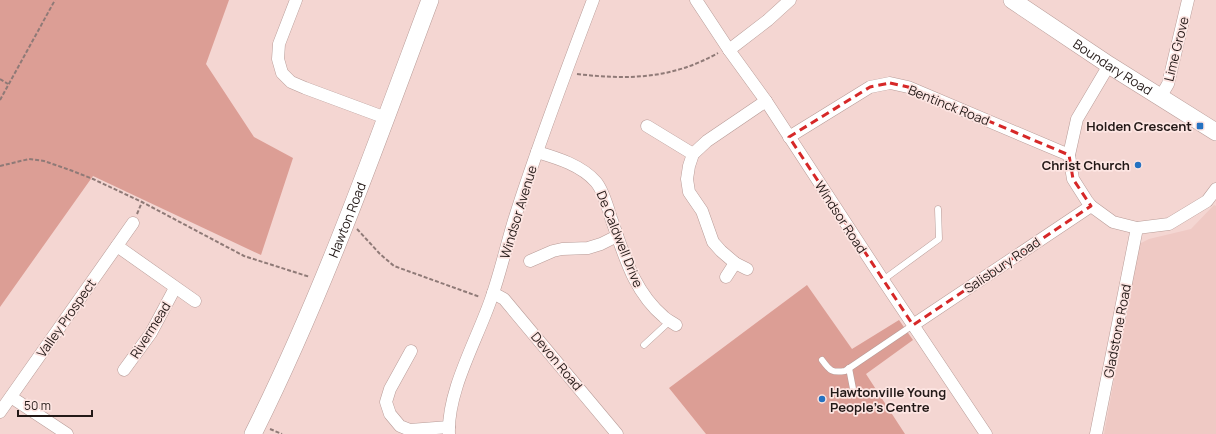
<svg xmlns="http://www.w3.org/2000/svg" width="1216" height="434" font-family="Manrope,sans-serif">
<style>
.built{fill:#efc9c4}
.green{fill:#dc9e95}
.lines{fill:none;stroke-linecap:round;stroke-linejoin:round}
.lane-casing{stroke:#b89c98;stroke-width:7}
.street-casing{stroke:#b89c98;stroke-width:13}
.secondary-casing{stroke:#b89c98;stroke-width:18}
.path{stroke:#8f7a77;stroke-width:2;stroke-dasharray:4 2;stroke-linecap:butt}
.lane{stroke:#fff;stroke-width:6}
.street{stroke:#fff;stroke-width:12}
.secondary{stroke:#fff;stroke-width:17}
.marked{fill:none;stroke:#d62828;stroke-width:3;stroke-dasharray:8 5;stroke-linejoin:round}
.poi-dot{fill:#2572c1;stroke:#fde5e2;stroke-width:1.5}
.labels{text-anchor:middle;stroke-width:3.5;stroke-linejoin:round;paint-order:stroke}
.street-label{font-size:13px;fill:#231917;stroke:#fde5e2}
.poi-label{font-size:13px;font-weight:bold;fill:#231917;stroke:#fde5e2;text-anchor:end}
</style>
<rect width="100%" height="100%" fill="#f4d6d2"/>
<!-- built -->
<polygon class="built" points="1214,205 1216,206 1216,434 1104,434 1139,244 1149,239 1191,229"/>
<!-- green -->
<g class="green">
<polygon points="0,0 229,0 206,64 254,137 293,158 261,255 93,176 0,307"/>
<polygon points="807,285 852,349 899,320 913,340 866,374 905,434 706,434 669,388"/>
</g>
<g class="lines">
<!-- lane casing -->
<g class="lane-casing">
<g id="lane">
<polyline points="883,280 939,239 938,209"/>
<polyline points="644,345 670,321"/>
<path d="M822,360C830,371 832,373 845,371L913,325"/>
<polyline points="849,368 854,394"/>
</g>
</g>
<!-- street casing -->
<g class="street-casing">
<g id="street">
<polyline points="296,0 279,44 278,59 282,73 291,82 305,88 386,118"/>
<polyline points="696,0 729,50 766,101 883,280 986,434"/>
<polyline points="729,50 768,20 790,0"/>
<polyline points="1109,65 1077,119 1069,155 1073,179 1087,201 1091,206 1113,222 1137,228 1169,224 1207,201 1216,189"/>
<polyline points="1161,96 1168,84 1188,0"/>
<polyline points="647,126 693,154"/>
<polyline points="789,137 870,87 890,83 908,87 1069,155"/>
<path d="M537,152C557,158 581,165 596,182C603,190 608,208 611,218C624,254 633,291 664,317C667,320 672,322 676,325"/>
<polyline points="117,246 195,301"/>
<polyline points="530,261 553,251 562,249 588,248 601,244 617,236"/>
<polyline points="747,269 735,263 721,251 713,242 702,211 689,192 687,179 689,166 693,154 707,141 766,101"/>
<polyline points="726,277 735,263"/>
<polyline points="493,293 504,299 617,434"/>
<polyline points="913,325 1091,206"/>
<polyline points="411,351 390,389 386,402 390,414 400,426 410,430 449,427"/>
<polyline points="124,370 151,333 175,288"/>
<polyline points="11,397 67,434"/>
<polyline points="0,412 133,223"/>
<path d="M449,434C447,391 477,340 491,299C501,271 507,242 516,214C539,142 566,71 593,0"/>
<polyline points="1096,434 1137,228"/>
</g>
</g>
<!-- secondary casing -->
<g class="secondary-casing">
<g id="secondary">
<path id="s1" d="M1012,0L1109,65L1216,132"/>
<path id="s2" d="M253,434C323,294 375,147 430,0"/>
</g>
</g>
<!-- path -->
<g class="path">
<path d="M577,74C628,80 672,79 718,53"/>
<polyline points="0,79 8,84"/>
<polyline points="0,100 55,0"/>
<polyline points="0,166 29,159 44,161 70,170 93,179 142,202 244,256 310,277"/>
<polyline points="137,214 142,202"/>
<polyline points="357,229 380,254 394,266 480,297"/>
<polyline points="270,429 282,434"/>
</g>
<!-- lane -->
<use href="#lane" class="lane"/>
<!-- street -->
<use href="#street" class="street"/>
<!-- secondary -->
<use href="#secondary" class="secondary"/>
</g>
<!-- marked area -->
<path class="marked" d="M890,83L908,87L1069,155L1073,179L1091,206L913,325L789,137L870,87Z"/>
<!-- markers -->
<g class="poi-dot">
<rect x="1196" y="122" width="8" height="8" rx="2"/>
<circle cx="1138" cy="165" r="4"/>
<circle cx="822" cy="399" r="4"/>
</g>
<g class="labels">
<!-- street labels -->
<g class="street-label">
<text transform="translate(1176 49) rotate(-76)" y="5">Lime Grove</text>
<text dy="5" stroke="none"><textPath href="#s1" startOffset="121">Boundary Road</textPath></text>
<text transform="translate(949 105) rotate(22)" y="5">Bentinck Road</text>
<text transform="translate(518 212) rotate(-73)" y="5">Windsor Avenue</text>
<text transform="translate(841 217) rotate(57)" y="5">Windsor Road</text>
<text dy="5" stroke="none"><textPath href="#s2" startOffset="234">Hawton Road</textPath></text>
<text transform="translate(620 239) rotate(68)" y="5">De Caldwell Drive</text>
<text transform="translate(1002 265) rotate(-34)" y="5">Salisbury Road</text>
<text transform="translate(66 318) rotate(-55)" y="5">Valley Prospect</text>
<text transform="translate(150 330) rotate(-58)" y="5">Rivermead</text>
<text transform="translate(1117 331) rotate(-79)" y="5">Gladstone Road</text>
<text transform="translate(557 361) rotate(50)" y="5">Devon Road</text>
</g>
<!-- poi labels -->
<g class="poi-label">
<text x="1192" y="131">Holden Crescent</text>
<text x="1130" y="170">Christ Church</text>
<text x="830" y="397" text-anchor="start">Hawtonville Young<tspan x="830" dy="15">People's Centre</tspan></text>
</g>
</g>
<!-- scale -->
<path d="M18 410v6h74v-6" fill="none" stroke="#231917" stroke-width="2"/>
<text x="24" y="410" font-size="12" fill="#231917" stroke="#fde5e2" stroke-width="3" paint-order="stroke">50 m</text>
</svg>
